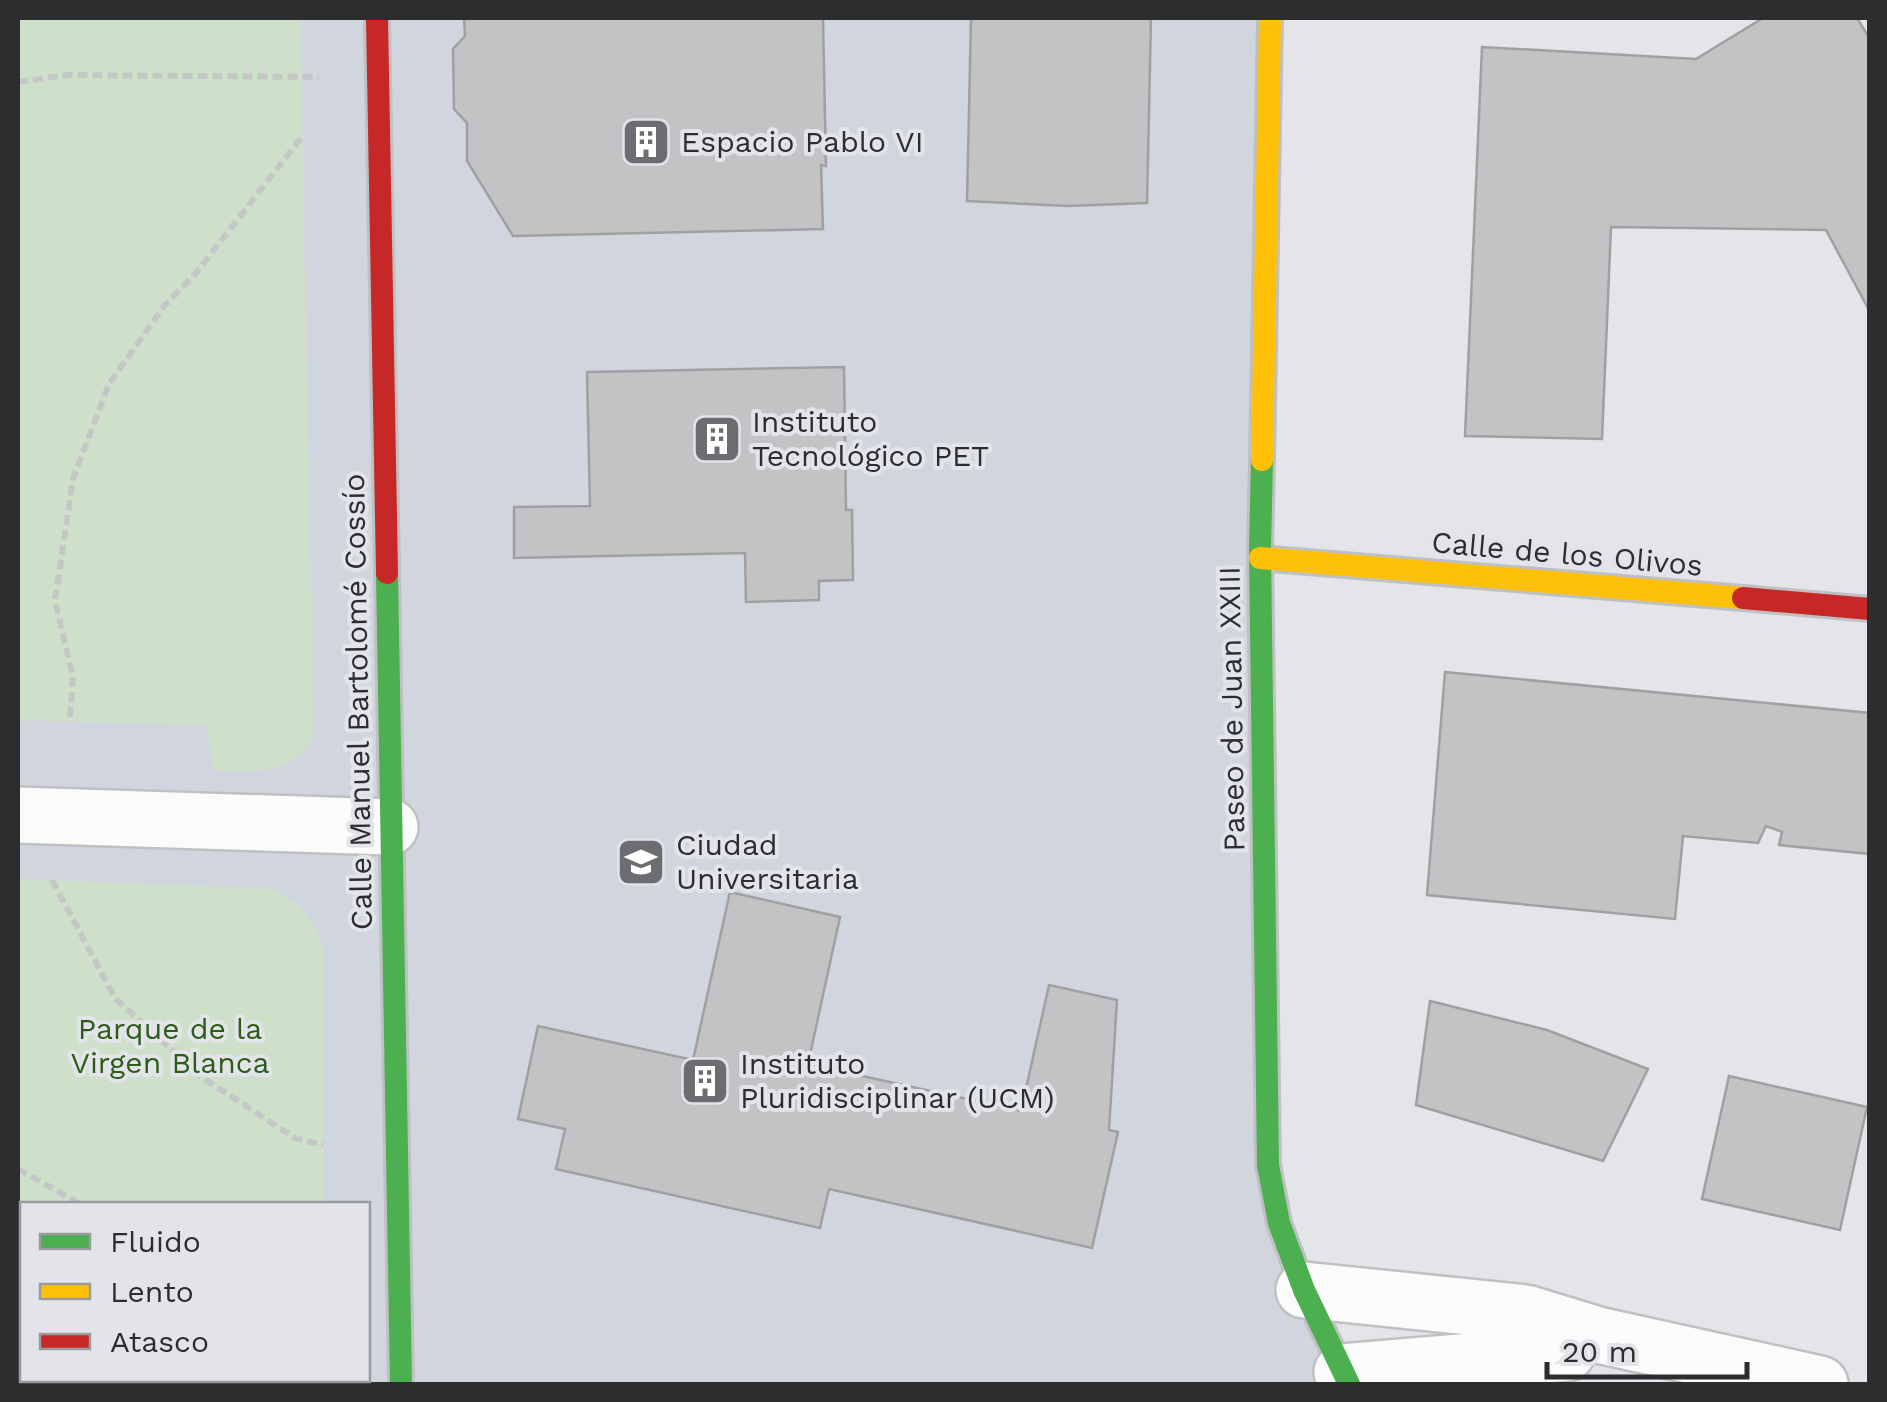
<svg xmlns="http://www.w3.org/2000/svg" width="1887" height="1402" font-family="'Work Sans',sans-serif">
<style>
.built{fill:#d1d6de;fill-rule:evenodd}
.green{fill:#cfe0ca}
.building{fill:#c3c3c5;stroke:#a0a0a2;stroke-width:2.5}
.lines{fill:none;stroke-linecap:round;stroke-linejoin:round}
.street-casing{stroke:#bec0c2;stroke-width:60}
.fast-casing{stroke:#bec0c2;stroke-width:28}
.slow-casing{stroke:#bec0c2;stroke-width:28}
.jam-casing{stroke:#bec0c2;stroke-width:28}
.path{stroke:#c5c6c6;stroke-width:6;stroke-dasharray:10 5;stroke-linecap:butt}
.street{stroke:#fbfbfc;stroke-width:55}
.fast{stroke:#4caf50;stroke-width:22}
.slow{stroke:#ffc107;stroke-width:22}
.jam{stroke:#c62828;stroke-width:22}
.labels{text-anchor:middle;stroke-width:8;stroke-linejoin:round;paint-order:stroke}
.poi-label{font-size:30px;fill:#2c2d2f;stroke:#e2e4e9;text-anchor:start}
.street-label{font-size:30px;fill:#2c2d2f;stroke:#e2e4e9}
.park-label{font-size:30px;fill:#2d5c16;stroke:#e2e4e9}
</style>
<rect width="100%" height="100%" fill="#e3e5e8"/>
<!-- built -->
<path class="built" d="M18,18H1270L1268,1165L1349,1384H18ZM22,1204H368V1380H22Z"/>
<!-- green -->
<g class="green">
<path d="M18,18H300L313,709C313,718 314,733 310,741C293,777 245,770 213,770L207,725L18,720Z"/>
<path d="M18,879L274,889C302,904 312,919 323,948V1204H22V1380H323V1384H18Z"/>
</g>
<!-- building -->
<g class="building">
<polygon points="464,18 823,18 826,166 821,165 823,229 513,236 467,161 467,123 454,109 453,49 465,36"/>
<polygon points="971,18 1151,18 1147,203 1068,206 967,201"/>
<polygon points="1763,18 1857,18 1870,39 1870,312 1826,230 1611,227 1602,439 1465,436 1482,47 1696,59"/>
<polygon points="844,367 846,510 852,510 853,580 819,581 819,600 746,602 745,553 514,558 514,507 590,506 587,372"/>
<polygon points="1445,672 1870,713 1870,854 1779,845 1782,832 1766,826 1758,843 1683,836 1675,919 1427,895"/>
<polygon points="730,892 840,917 808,1064 1021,1111 1049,985 1117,1000 1109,1130 1118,1132 1092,1248 829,1189 820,1228 556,1169 565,1129 518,1119 538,1026 693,1060"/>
<polygon points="1430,1001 1547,1030 1648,1069 1603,1161 1416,1105"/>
<polygon points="1729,1076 1867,1107 1840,1230 1702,1199"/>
</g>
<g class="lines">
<!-- street casing -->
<g class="street-casing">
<g id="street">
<polyline points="18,815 390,827"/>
<polyline points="1304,1290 1526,1313 1598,1335 1820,1384"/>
<polyline points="1342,1372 1567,1353"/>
</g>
</g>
<!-- fast casing -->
<g class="fast-casing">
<g id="fast">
<polyline points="1262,460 1260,550 1268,1165 1279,1223 1304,1290 1349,1384"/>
<polyline points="387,573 401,1384"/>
</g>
</g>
<!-- slow casing -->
<g class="slow-casing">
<g id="slow">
<polyline points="1262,460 1270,18"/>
<polyline points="1260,558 1743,598"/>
</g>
</g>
<!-- jam casing -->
<g class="jam-casing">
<g id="jam">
<polyline points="377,18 387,573"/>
<polyline points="1743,598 1870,609"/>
</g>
</g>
<!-- path -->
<g class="path">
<polyline points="18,82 68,75 319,77"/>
<polyline points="70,717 73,677 55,601 73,479 109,384 165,305 196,273 301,138"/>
<polyline points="52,880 115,998 200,1076 295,1138 323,1145"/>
<polyline points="18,1169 80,1204"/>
<polyline points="279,1384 282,1380"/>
</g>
<!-- street -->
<use href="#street" class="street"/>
<!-- fast -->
<use href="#fast" class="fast"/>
<!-- slow -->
<use href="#slow" class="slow"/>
<!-- jam -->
<use href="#jam" class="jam"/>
</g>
<!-- icons -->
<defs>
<g id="building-square" transform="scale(2.5)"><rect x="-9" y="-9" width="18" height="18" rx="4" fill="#6c6d70" stroke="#e2e4e9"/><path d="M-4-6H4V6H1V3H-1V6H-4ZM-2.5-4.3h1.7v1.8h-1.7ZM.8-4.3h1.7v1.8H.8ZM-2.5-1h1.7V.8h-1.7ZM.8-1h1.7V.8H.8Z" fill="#fff"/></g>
<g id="university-square" transform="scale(2.5)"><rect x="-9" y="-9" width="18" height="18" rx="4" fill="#6c6d70" stroke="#e2e4e9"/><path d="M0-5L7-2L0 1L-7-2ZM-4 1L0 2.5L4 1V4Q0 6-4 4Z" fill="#fff"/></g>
</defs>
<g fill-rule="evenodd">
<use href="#building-square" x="646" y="142"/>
<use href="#building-square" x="717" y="439"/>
<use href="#university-square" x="641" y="862"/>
<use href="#building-square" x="705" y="1081"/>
</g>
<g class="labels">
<!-- poi labels -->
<g class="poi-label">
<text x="681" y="152">Espacio Pablo VI</text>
<text x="752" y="432">Instituto<tspan x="752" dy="34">Tecnológico PET</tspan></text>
<text x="676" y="855">Ciudad<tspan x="676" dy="34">Universitaria</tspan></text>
<text x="740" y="1074">Instituto<tspan x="740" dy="34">Pluridisciplinar (UCM)</tspan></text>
</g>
<!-- street labels -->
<g class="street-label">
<text transform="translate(1567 554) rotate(5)" y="10">Calle de los Olivos</text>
<text transform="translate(358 702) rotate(-91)" y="10">Calle Manuel Bartolomé Cossío</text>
<text transform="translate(1232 709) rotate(-91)" y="10">Paseo de Juan XXIII</text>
</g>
<!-- park labels -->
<g class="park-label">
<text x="170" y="1039">Parque de la<tspan x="170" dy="34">Virgen Blanca</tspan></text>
</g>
</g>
<!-- border -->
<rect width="1887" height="1402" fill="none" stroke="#2c2d2f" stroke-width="40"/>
<!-- legend -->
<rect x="20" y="1202" width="350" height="180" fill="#e2e4e9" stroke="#999b9f" stroke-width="2.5"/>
<rect x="40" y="1234" width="50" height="15" fill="#4caf50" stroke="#999b9f" stroke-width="2.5"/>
<text x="110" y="1252" font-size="30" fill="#2c2d2f">Fluido</text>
<rect x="40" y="1284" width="50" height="15" fill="#ffc107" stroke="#999b9f" stroke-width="2.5"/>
<text x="110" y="1302" font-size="30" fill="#2c2d2f">Lento</text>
<rect x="40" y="1334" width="50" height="15" fill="#c62828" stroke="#999b9f" stroke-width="2.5"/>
<text x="110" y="1352" font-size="30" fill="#2c2d2f">Atasco</text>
<!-- scale -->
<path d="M1547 1362v15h200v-15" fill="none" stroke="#2c2d2f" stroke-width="5"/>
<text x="1562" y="1362" font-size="30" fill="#2c2d2f" stroke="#e2e4e9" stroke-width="8" paint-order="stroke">20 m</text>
</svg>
